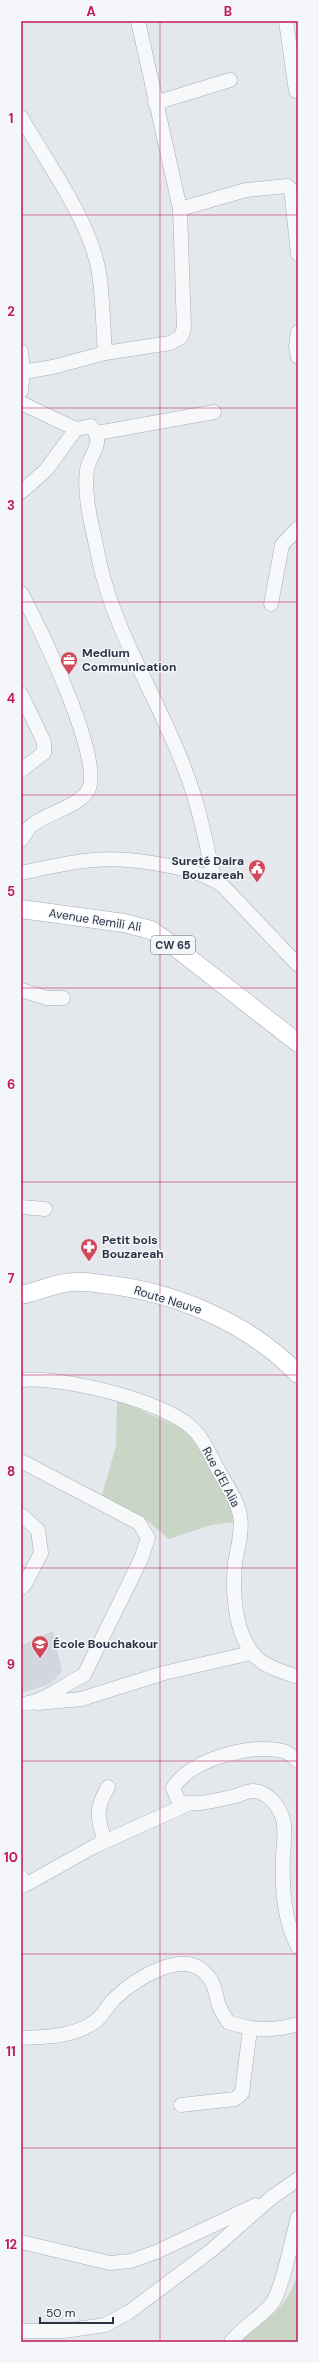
<svg xmlns="http://www.w3.org/2000/svg" width="319" height="2363" font-family="'DM Sans',sans-serif">
<style>
.built{fill:#d2d6de}
.green{fill:#c9d6c5}
.lines{fill:none;stroke-linecap:round;stroke-linejoin:round}
.minor-casing{stroke:#a9aeb7;stroke-width:15}
.major-casing{stroke:#a3abb8;stroke-width:19}
.minor{stroke:#f7f8fa;stroke-width:14}
.major{stroke:#fff;stroke-width:18}
.grid{fill:none;stroke:#c2185b;stroke-width:1;stroke-opacity:0.55}
.labels{text-anchor:middle;stroke-width:3;stroke-linejoin:round;paint-order:stroke}
.shield{fill:#f4f6f9;stroke:#676e7b;stroke-width:1}
.shield-label{font-size:11px;font-weight:bold;fill:#2b3445}
.poi-label{font-size:12px;font-weight:bold;fill:#2b3445;stroke:#f4f6f9;text-anchor:start}
.street-label{font-size:12px;fill:#2b3445;stroke:#f4f6f9}
.neatline{fill:none;stroke:#c2185b;stroke-width:1.5}
.grid-label{font-size:13px;text-anchor:middle;font-weight:bold;fill:#c2185b}
</style>
<rect width="100%" height="100%" fill="#e4e7ec"/>
<!-- built -->
<polygon class="built" points="53,1631 62,1672 50,1684 21,1693 21,1645"/>
<!-- green -->
<g class="green">
<polygon points="117,1400 186,1430 228,1495 236,1522 211,1525 169,1539 145,1519 102,1495 116,1446"/>
<path d="M298,2274V2342H237C266,2320 286,2310 298,2274Z"/>
</g>
<g class="lines">
<!-- minor casing -->
<g class="minor-casing">
<g id="minor">
<polyline points="286,21 296,91 298,90"/>
<polyline points="155,103 230,80"/>
<path d="M21,117C47,163 91,222 99,273C103,299 103,327 105,353"/>
<polyline points="180,209 246,190 287,186 291,189 292,198 298,254"/>
<polyline points="298,332 296,347 298,357"/>
<polyline points="21,351 23,372 21,391"/>
<polyline points="23,372 53,367 105,353 170,343 181,337 184,328 180,209 138,21"/>
<path d="M21,403L76,429L91,426C106,444 90,452 87,470C83,499 94,532 99,560C115,635 159,699 185,770C199,805 206,842 214,879"/>
<polyline points="97,433 214,412"/>
<polyline points="21,492 46,470 76,429"/>
<path d="M21,593C37,621 108,767 87,792C73,810 46,812 30,827C27,831 24,836 21,840"/>
<polyline points="271,604 282,545 298,528"/>
<polyline points="21,694 44,742 44,753 21,770"/>
<path d="M21,873C45,868 69,862 93,860C127,857 197,866 223,886L298,965"/>
<polyline points="21,990 47,998 63,998"/>
<polyline points="21,1207 45,1209"/>
<path d="M21,1380C62,1376 170,1401 197,1433C207,1445 213,1462 221,1475C228,1487 238,1502 240,1516C243,1531 237,1549 235,1564C232,1594 235,1643 262,1662C272,1669 287,1673 298,1677"/>
<path d="M21,1461L139,1523L148,1538L141,1559L84,1675C64,1684 44,1703 21,1704"/>
<polyline points="21,1515 38,1530 41,1553 25,1584 21,1588"/>
<polyline points="38,1703 81,1699 164,1673 251,1653"/>
<path d="M298,1761C293,1757 288,1752 283,1751C251,1743 191,1759 173,1788L179,1802C197,1806 218,1800 236,1796C241,1794 248,1791 253,1791C267,1791 279,1806 283,1819C286,1830 284,1843 283,1855C282,1886 283,1919 298,1947"/>
<path d="M105,1841C97,1818 95,1809 108,1787"/>
<polyline points="21,1877 25,1885 95,1846 188,1804"/>
<path d="M21,2038C46,2037 76,2037 97,2020C104,2014 108,2005 114,1999C135,1979 184,1947 207,1975C216,1985 215,1994 219,2006C221,2011 225,2017 228,2022C252,2030 273,2032 298,2024"/>
<polyline points="181,2105 235,2099 242,2093 250,2029"/>
<polyline points="21,2242 110,2263 131,2261 156,2252 256,2205"/>
<polyline points="21,2331 64,2331 105,2325 129,2312 213,2249 271,2198 298,2179"/>
<path d="M231,2342C243,2326 261,2318 273,2302C282,2289 293,2235 298,2217"/>
</g>
</g>
<!-- major casing -->
<g class="major-casing">
<g id="major">
<polyline points="21,909 124,923 151,930 175,947 298,1043"/>
<path d="M21,1295C38,1292 57,1282 74,1282C83,1281 93,1283 102,1284C173,1291 248,1322 298,1374"/>
</g>
</g>
<!-- minor -->
<use href="#minor" class="minor"/>
<!-- major -->
<use href="#major" class="major"/>
</g>
<!-- grid -->
<path class="grid" d="M160,21V2342M21,215H298M21,408H298M21,602H298M21,795H298M21,988H298M21,1182H298M21,1375H298M21,1568H298M21,1761H298M21,1954H298M21,2148H298"/>
<!-- icons -->
<defs>
<g id="office-pin" transform="scale(0.9)"><path d="M0 17L-7.5 6A9.5 9.5 0 1 1 7.5 6Z" fill="#d1495b" stroke="#f4f6f9"/><path d="M-6-3h4V-5.5h4V-3h4V5H-6ZM-1-4.5V-3h2v-1.5ZM-6 0V1H6V0Z" fill="#fff"/></g>
<g id="civic-pin" transform="scale(0.9)"><path d="M0 17L-7.5 6A9.5 9.5 0 1 1 7.5 6Z" fill="#d1495b" stroke="#f4f6f9"/><path d="M-.6-6.5H3V-4.5H.6V-3L4-1V1h2V6H-6V1h2V-1L-.6-3ZM-1.2 2.5V6h2.4V2.5Z" fill="#fff"/></g>
<g id="pharmacy-pin" transform="scale(0.9)"><path d="M0 17L-7.5 6A9.5 9.5 0 1 1 7.5 6Z" fill="#d1495b" stroke="#f4f6f9"/><path d="M-2-6h4v4h4v4h-4v4h-4v-4h-4v-4h4Z" fill="#fff"/></g>
<g id="school-pin" transform="scale(0.9)"><path d="M0 17L-7.5 6A9.5 9.5 0 1 1 7.5 6Z" fill="#d1495b" stroke="#f4f6f9"/><path d="M0-5L7-2L0 1L-7-2ZM-4 1L0 2.5L4 1V4Q0 6-4 4Z" fill="#fff"/></g>
</defs>
<g fill-rule="evenodd">
<use href="#office-pin" x="69" y="660"/>
<use href="#civic-pin" x="257" y="868"/>
<use href="#pharmacy-pin" x="89" y="1247"/>
<use href="#school-pin" x="40" y="1644"/>
</g>
<g class="labels">
<!-- shield labels -->
<rect class="shield" x="151" y="936" width="44" height="18" rx="3"/>
<g class="shield-label">
<text x="173" y="949">CW 65</text>
</g>
<!-- poi labels -->
<g class="poi-label">
<text x="82" y="657">Medium<tspan x="82" dy="14">Communication</tspan></text>
<text x="244" y="865" text-anchor="end">Sureté Daira<tspan x="244" dy="14">Bouzareah</tspan></text>
<text x="102" y="1244">Petit bois<tspan x="102" dy="14">Bouzareah</tspan></text>
<text x="53" y="1648">École Bouchakour</text>
</g>
<!-- street labels -->
<g class="street-label">
<text transform="translate(95 920) rotate(9)" y="4">Avenue Remili Ali</text>
<text transform="translate(168 1300) rotate(17)" y="4">Route Neuve</text>
<text transform="translate(221 1477) rotate(62)" y="4">Rue d'El Alia</text>
</g>
</g>
<!-- border -->
<rect width="319" height="2363" fill="none" stroke="#f4f6f9" stroke-width="44"/>
<!-- scale -->
<path d="M40 2317v6h73v-6" fill="none" stroke="#2b3445" stroke-width="2"/>
<text x="46" y="2317" font-size="12" fill="#2b3445" stroke="#f4f6f9" stroke-width="3" paint-order="stroke">50 m</text>
<rect x="22" y="22" width="275" height="2319" class="neatline"/>
<g class="grid-label">
<text x="91" y="16">A</text>
<text x="228" y="16">B</text>
<text x="11" y="123">1</text>
<text x="11" y="316">2</text>
<text x="11" y="510">3</text>
<text x="11" y="703">4</text>
<text x="11" y="896">5</text>
<text x="11" y="1089">6</text>
<text x="11" y="1283">7</text>
<text x="11" y="1476">8</text>
<text x="11" y="1669">9</text>
<text x="11" y="1862">10</text>
<text x="11" y="2056">11</text>
<text x="11" y="2249">12</text>
</g>
</svg>
